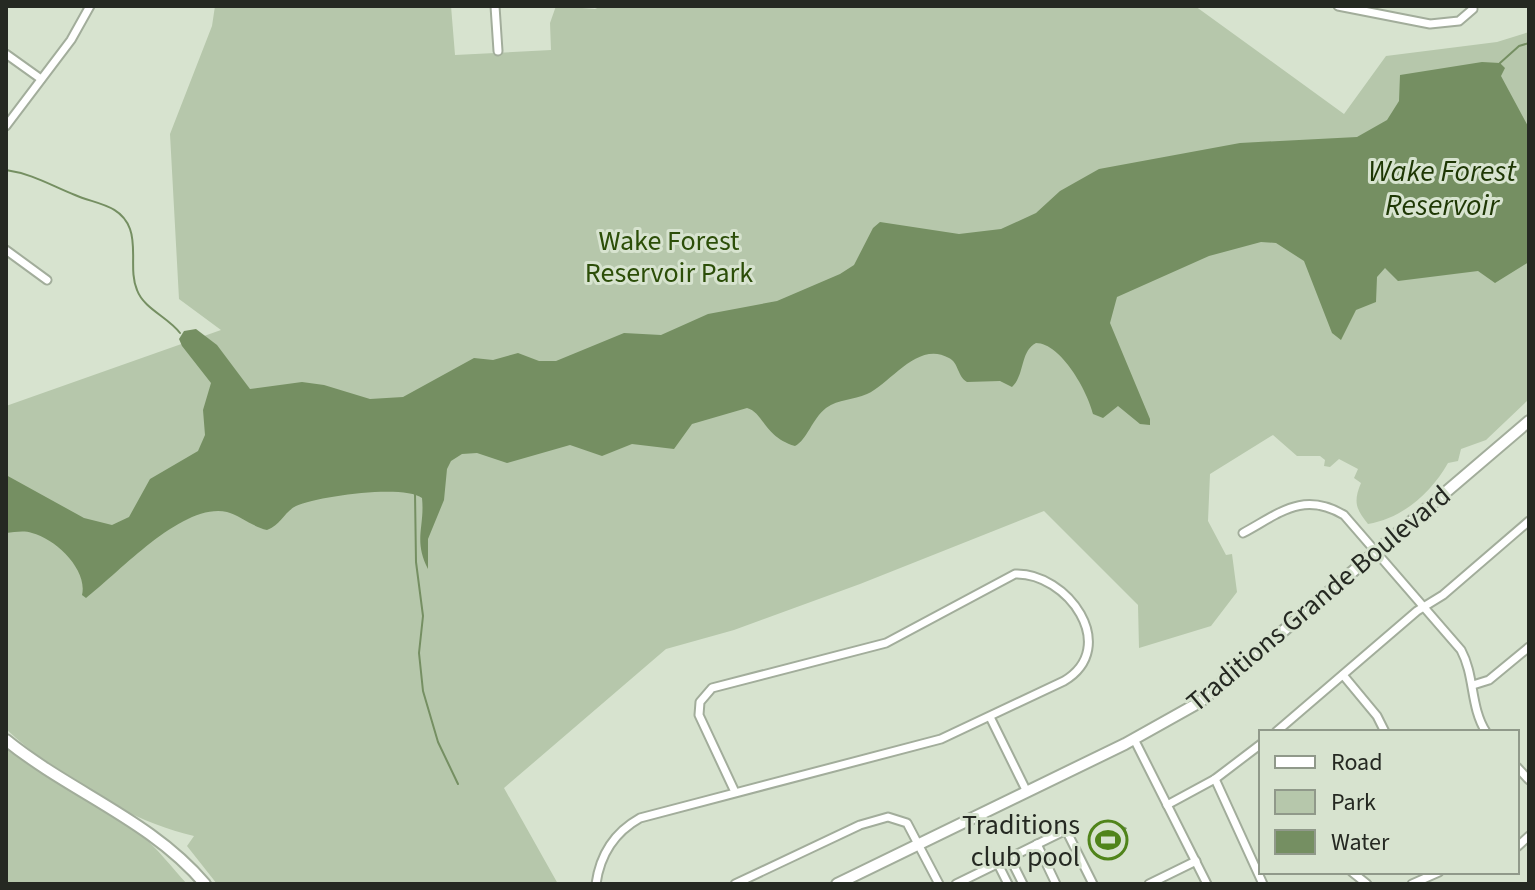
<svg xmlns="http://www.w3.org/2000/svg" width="1535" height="890" font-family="'Source Sans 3',sans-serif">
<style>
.green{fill:#b6c7ab}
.water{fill:#758f62}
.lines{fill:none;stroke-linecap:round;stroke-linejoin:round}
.stream{stroke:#758f62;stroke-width:2}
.street-casing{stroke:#a2ad9b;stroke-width:11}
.secondary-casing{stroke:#a2ad9b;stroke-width:14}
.street{stroke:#fff;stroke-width:7}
.secondary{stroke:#fff;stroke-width:10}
.labels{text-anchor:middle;stroke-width:6;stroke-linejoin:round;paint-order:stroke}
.park-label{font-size:28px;fill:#2c4e08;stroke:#d7e3cf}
.street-label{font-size:28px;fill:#252922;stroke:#d7e3cf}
.poi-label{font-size:28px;fill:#252922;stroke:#d7e3cf;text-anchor:end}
.water-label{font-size:30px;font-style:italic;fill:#1e3704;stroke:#d7e3cf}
</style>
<rect width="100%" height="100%" fill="#d7e3cf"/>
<!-- green -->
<g class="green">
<path d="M215,6H451L455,55L551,50L550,23L556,6L595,9L602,6H1195L1344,114L1386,56L1497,42L1529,32L1527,401L1486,440L1461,449L1458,461L1448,463C1431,493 1403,518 1368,524C1356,509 1353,502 1361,483L1354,478L1358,469L1339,459L1330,467L1324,466L1325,460L1320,456H1297L1273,435L1210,474L1208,521L1226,555L1232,554L1237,592L1211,626L1139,648L1138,605L1044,511L860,584L734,630L666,649L504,788L558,884H217L187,846L194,836C126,820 57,776 6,729V406L221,330L179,299L170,134L212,26Z"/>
<path d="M6,741C45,781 95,801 139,834C157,847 172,868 187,884H6Z"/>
</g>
<!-- water -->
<g class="water">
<path d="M1482,62L1500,63L1505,68L1501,76L1529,128V262L1495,283L1478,271L1398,281L1385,268L1377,277L1376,302L1356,310L1341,340L1332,333L1304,261L1276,243L1261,242L1209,256L1117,297L1110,323L1150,419V425L1140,424L1118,406L1103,418L1093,414C1088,392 1061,343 1036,343C1020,351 1025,375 1012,387L1000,381L967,382C957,376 959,363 949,358C918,340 891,383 867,394C853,400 839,399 826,408C812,419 807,440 795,446C764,437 764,413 747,408L692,424L674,449L632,444L602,456L570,445L507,463L477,453L462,454L451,461L447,469L444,500L428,539V569C413,540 425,527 422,498C404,484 318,496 296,506C284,512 281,525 267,530C253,527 241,516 227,512C182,502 118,574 86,598L82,595C88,570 56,539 32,533C24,530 15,532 6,533V475L84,518L112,525L129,517L150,479L198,451L205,435L203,410L211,383L182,346L179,339L184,331L196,329L217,345L250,389L302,382L324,385L370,399L403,397L474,358L493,360L518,353L539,361H556L624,333L661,335L708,314L777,301L840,274L854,265L873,228L880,222L959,234L1001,229L1036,213L1060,191L1099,169L1240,143L1357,137L1387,120L1399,101L1400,75Z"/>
<polygon points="1116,823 1127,828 1120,838 1127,846 1106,857 1097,837 1114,831"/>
</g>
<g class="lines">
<!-- stream -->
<g class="stream">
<polyline points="1500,63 1519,46 1529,43"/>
<path d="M6,170C33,174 50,185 75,195C95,204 121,204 130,229C137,248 129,271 137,290C144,309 168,317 180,333"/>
<polyline points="415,493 416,562 423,616 419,653 423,691 438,742 458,784"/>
</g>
<!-- street casing -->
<g class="street-casing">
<g id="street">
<polyline points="495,6 498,51"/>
<polyline points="1338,6 1430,24 1459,21 1473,9"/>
<polyline points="6,54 41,79"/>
<polyline points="6,126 71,40 90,6"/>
<polyline points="6,250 47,280"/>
<path d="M1243,533C1280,513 1303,491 1344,515L1461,650C1475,676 1470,707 1486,732"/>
<polyline points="1343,675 1377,716 1385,732"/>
<polyline points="1473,685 1489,680 1529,647"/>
<polyline points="990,717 1027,792"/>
<polyline points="1276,732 1417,611 1443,595 1529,521"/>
<polyline points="1134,739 1207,884"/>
<polyline points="1517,767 1529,780"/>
<polyline points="1215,779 1263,884"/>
<polyline points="1167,805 1215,779 1261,744"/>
<polyline points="1037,844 1056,884"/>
<polyline points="1517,847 1529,836"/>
<polyline points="1010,858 1023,884"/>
<polyline points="998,864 1008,884"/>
<polyline points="1352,872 1367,884"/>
<path d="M596,884C600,855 615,832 640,818L941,739L1064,681C1121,647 1067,572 1015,574L886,643L712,688L700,702L699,715L735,792"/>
<polyline points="735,884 860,825 888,817 907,823 939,884"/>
<polyline points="956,884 1066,830 1093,884"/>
<polyline points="1149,884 1196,861"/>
<polyline points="1412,884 1439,872"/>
</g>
</g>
<!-- secondary casing -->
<g class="secondary-casing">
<g id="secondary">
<path d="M6,740C70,792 151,820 205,884"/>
<polyline points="837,884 1125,744 1200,702 1529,421"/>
</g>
</g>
<!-- street -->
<use href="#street" class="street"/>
<!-- secondary -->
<use href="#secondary" class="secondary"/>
</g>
<!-- icons -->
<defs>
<g id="stadium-ring" transform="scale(2)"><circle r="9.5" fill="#d7e3cf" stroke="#50841b" stroke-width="1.5"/><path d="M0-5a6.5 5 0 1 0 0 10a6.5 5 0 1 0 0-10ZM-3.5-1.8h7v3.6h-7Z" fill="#50841b"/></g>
</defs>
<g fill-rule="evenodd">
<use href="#stadium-ring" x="1108" y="840"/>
</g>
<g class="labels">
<!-- park labels -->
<g class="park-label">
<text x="669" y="250">Wake Forest<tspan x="669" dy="32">Reservoir Park</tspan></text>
</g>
<!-- street labels -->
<g class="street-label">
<text transform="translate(1318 598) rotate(-40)" y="10">Traditions Grande Boulevard</text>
</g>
<!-- poi labels -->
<g class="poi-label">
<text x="1080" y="834">Traditions<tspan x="1080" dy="32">club pool</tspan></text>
</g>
<!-- water labels -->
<g class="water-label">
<text x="1442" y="181">Wake Forest<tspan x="1442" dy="34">Reservoir</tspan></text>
</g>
</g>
<!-- border -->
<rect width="1535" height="890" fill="none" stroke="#252922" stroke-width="16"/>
<!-- legend -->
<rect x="1259" y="730" width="260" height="144" fill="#d7e3cf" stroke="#90998a" stroke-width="2"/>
<rect x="1275" y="756" width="40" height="12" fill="#ffffff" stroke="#90998a" stroke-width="2"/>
<text x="1331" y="770" font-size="24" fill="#252922">Road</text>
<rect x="1275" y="790" width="40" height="24" fill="#b6c7ab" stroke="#90998a" stroke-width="2"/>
<text x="1331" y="810" font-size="24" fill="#252922">Park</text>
<rect x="1275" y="830" width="40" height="24" fill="#758f62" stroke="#90998a" stroke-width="2"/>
<text x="1331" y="850" font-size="24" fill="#252922">Water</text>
</svg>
